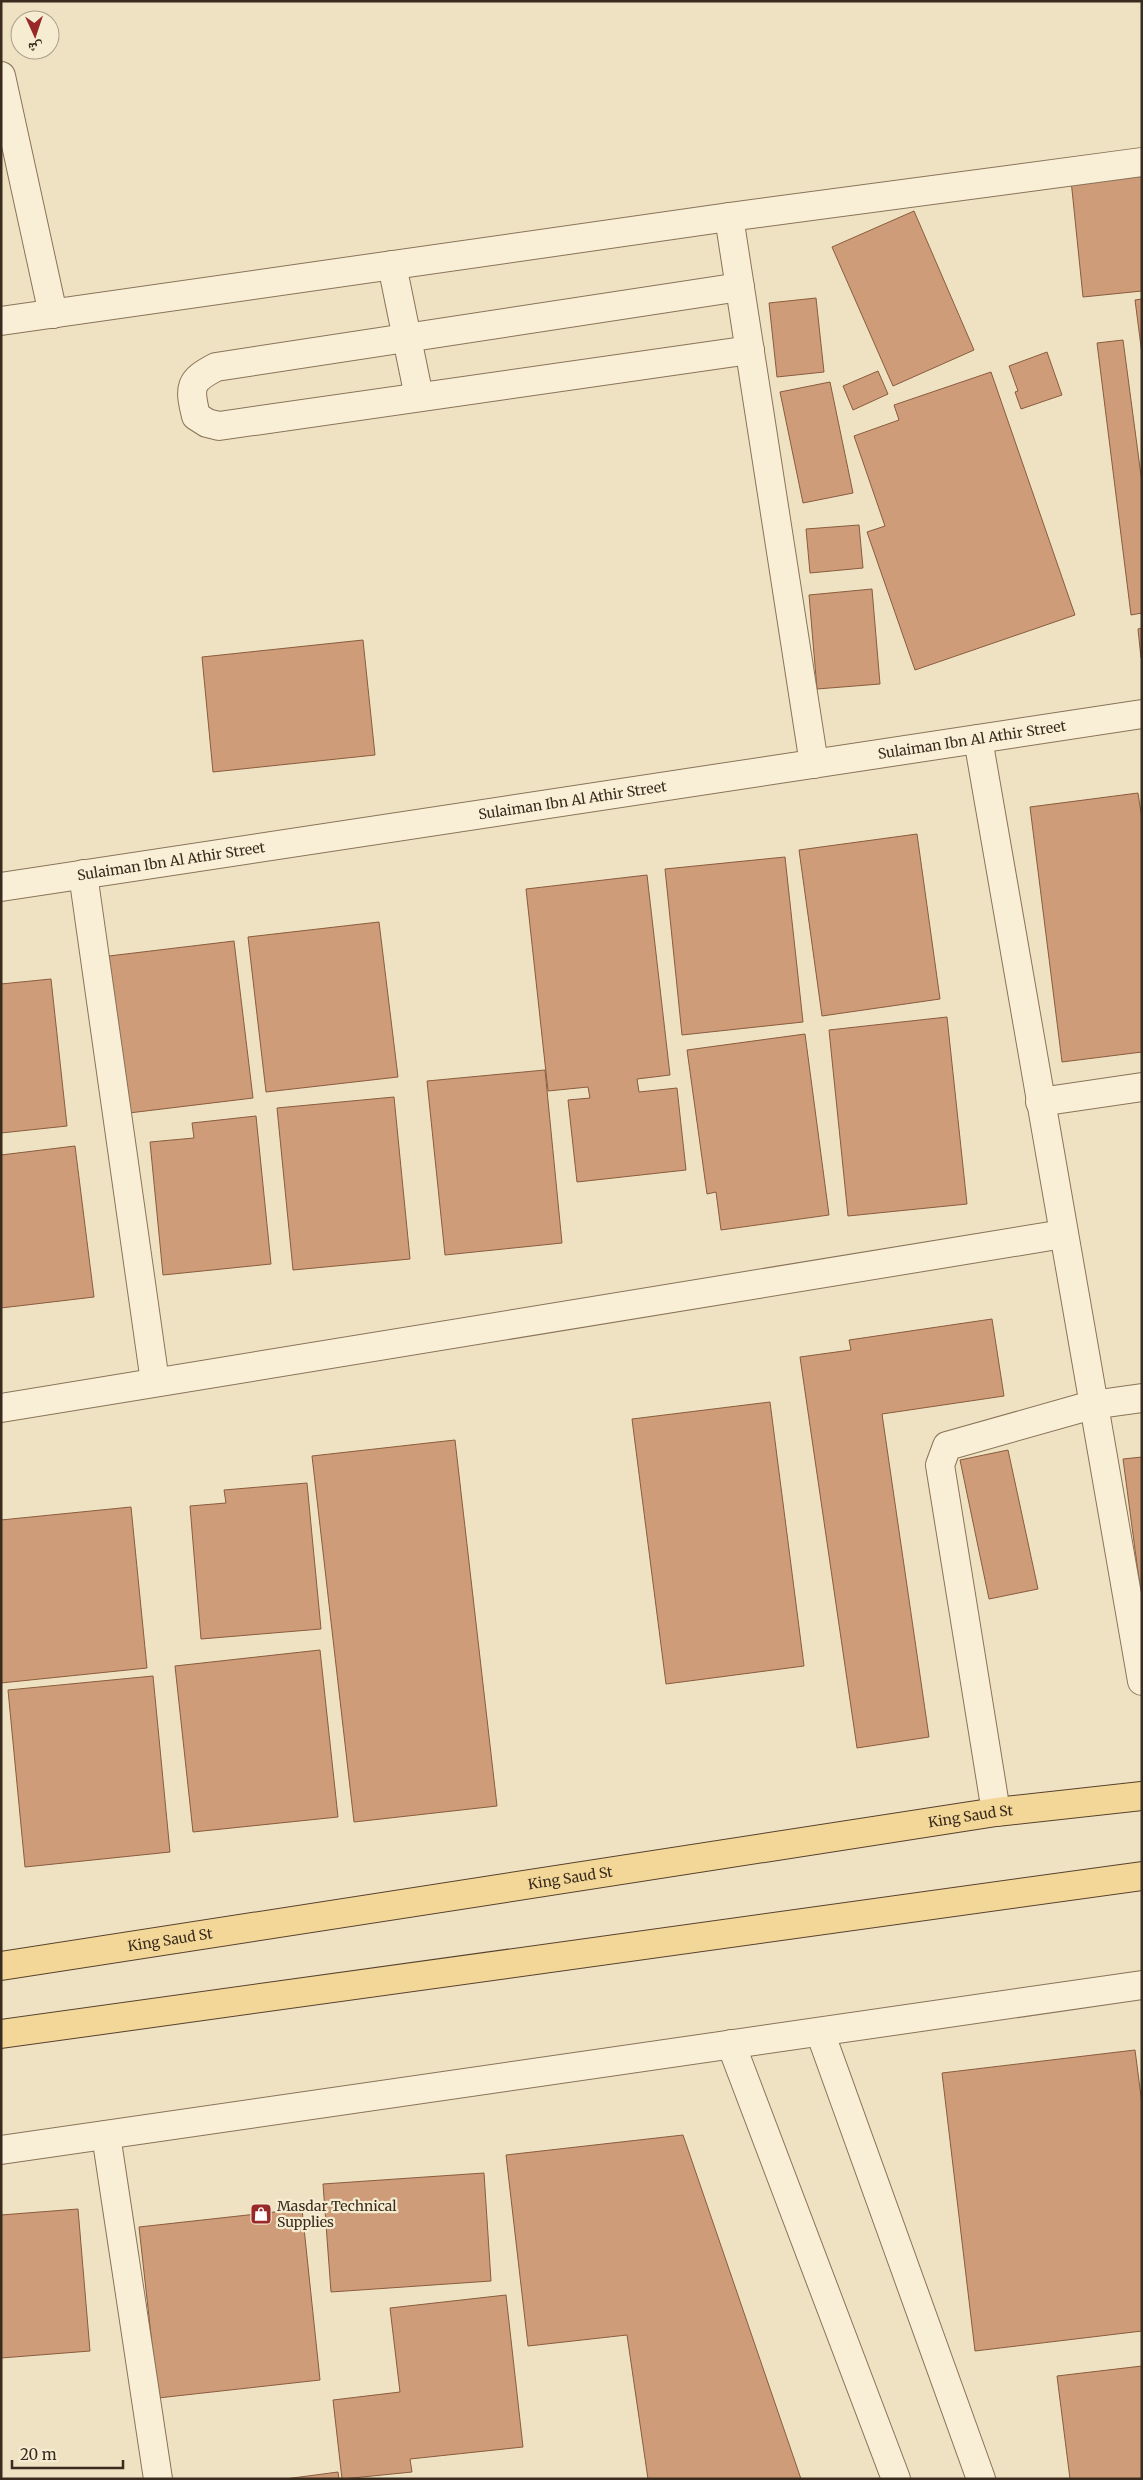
<svg xmlns="http://www.w3.org/2000/svg" width="1143" height="2480" font-family="Merriweather,'Noto Naskh Arabic',serif">
<style>
.building{fill:#ce9c78;stroke:#895c3e}
.lines{fill:none;stroke-linecap:round;stroke-linejoin:round}
.minor-casing{stroke:#897359;stroke-width:30}
.major-casing{stroke:#57412d;stroke-width:30}
.minor{stroke:#f9efd6;stroke-width:28}
.major{stroke:#f3d799;stroke-width:28}
.labels{text-anchor:middle;stroke-width:4.5;stroke-linejoin:round;paint-order:stroke}
.street-label{font-size:14px;fill:#392b1d;stroke:#f6ecd2}
.poi-label{font-size:14px;fill:#392b1d;stroke:#f6ecd2;text-anchor:start}
</style>
<rect width="100%" height="100%" fill="#efe2c2"/>
<!-- building -->
<g class="building">
<polygon points="1142,172 1142,291 1083,297 1071,180"/>
<polygon points="914,211 974,350 893,386 832,247"/>
<polygon points="816,298 824,372 777,377 769,303"/>
<polygon points="1142,299 1142,354 1135,300"/>
<polygon points="1123,340 1142,483 1142,613 1131,615 1097,343"/>
<polygon points="1047,352 1062,395 1021,409 1015,392 1018,391 1009,366"/>
<polygon points="878,371 888,394 853,410 843,386"/>
<polygon points="991,372 1075,615 915,670 867,532 885,526 854,436 899,420 894,405"/>
<polygon points="830,382 853,493 803,503 780,392"/>
<polygon points="859,525 863,568 810,573 806,529"/>
<polygon points="872,589 880,684 817,689 809,595"/>
<polygon points="1142,628 1142,658 1141,658 1138,629"/>
<polygon points="363,640 375,755 213,772 202,657"/>
<polygon points="1138,793 1142,819 1142,1052 1062,1062 1030,807"/>
<polygon points="917,834 940,999 822,1016 799,850"/>
<polygon points="785,857 803,1022 682,1035 665,869"/>
<polygon points="647,875 670,1075 637,1079 639,1092 677,1088 686,1170 577,1182 568,1100 590,1098 588,1087 548,1091 526,889"/>
<polygon points="379,922 398,1077 266,1092 248,937"/>
<polygon points="234,941 253,1098 129,1113 109,956"/>
<polygon points="51,979 67,1126 1,1133 1,984"/>
<polygon points="947,1017 967,1204 848,1216 829,1030"/>
<polygon points="805,1034 829,1215 721,1230 716,1192 707,1194 687,1050"/>
<polygon points="545,1070 562,1243 445,1255 427,1081"/>
<polygon points="394,1097 410,1259 293,1270 277,1108"/>
<polygon points="256,1116 271,1264 163,1275 150,1142 194,1138 192,1123"/>
<polygon points="75,1146 94,1297 1,1308 1,1155"/>
<polygon points="992,1319 1004,1396 882,1414 929,1737 857,1748 800,1357 851,1350 849,1340"/>
<polygon points="770,1402 804,1666 666,1684 632,1419"/>
<polygon points="455,1440 497,1806 354,1822 312,1456"/>
<polygon points="1008,1450 1038,1589 989,1599 960,1460"/>
<polygon points="1142,1457 1142,1602 1123,1459"/>
<polygon points="307,1483 321,1629 201,1639 190,1506 226,1503 224,1490"/>
<polygon points="131,1507 147,1668 1,1683 1,1520"/>
<polygon points="320,1650 338,1817 193,1832 175,1666"/>
<polygon points="153,1676 170,1852 25,1867 8,1690"/>
<polygon points="1135,2050 1142,2104 1142,2331 975,2351 942,2073"/>
<polygon points="683,2135 801,2479 648,2479 627,2335 528,2346 506,2155"/>
<polygon points="484,2173 491,2281 331,2292 323,2184"/>
<polygon points="78,2209 90,2351 1,2358 1,2215"/>
<polygon points="302,2209 320,2380 158,2398 139,2227"/>
<polygon points="506,2295 523,2447 410,2459 412,2472 342,2479 333,2400 400,2392 390,2308"/>
<polygon points="1142,2366 1142,2479 1070,2479 1057,2376"/>
<polygon points="338,2472 339,2479 285,2479"/>
</g>
<g class="lines">
<!-- minor casing -->
<g class="minor-casing">
<g id="minor">
<polyline points="1,76 53,314"/>
<polyline points="729,217 814,764"/>
<polyline points="392,265 419,397"/>
<path d="M740,287L216,367C189,381 189,387 196,416L207,423L219,426L750,350"/>
<polyline points="1,321 729,217 1142,162"/>
<polyline points="978,739 1142,1681"/>
<polyline points="83,874 155,1382"/>
<path id="s1" d="M1,887L1142,714"/>
<polyline points="1040,1102 1142,1087"/>
<polyline points="1,1408 1063,1234"/>
<polyline points="996,1812 940,1465 947,1446 1092,1405 1142,1398"/>
<polyline points="820,2032 981,2479"/>
<polyline points="731,2044 896,2479"/>
<polyline points="106,2135 158,2479"/>
<polyline points="1,2150 1142,1985"/>
</g>
</g>
<!-- major casing -->
<g class="major-casing">
<g id="major">
<path id="s2" d="M1,1966L996,1812L1142,1796"/>
<polyline points="1,2034 1142,1876"/>
</g>
</g>
<!-- minor -->
<use href="#minor" class="minor"/>
<!-- major -->
<use href="#major" class="major"/>
</g>
<!-- icons -->
<defs>
<g id="shop-square" transform="scale(1.125)"><rect x="-9" y="-9" width="18" height="18" rx="4" fill="#992828" stroke="#f6ecd2"/><path d="M-5-2.5h2.3a2.7 3.5 0 0 1 5.4 0H5L5.5 6h-11ZM-1.5-2.5h3a1.5 2.3 0 0 0-3 0Z" fill="#fff"/></g>
</defs>
<g fill-rule="evenodd">
<use href="#shop-square" x="261" y="2214"/>
</g>
<g class="labels">
<!-- street labels -->
<g class="street-label">
<text dy="5" stroke="none"><textPath href="#s1" startOffset="982">Sulaiman Ibn Al Athir Street</textPath></text>
<text dy="5" stroke="none"><textPath href="#s1" startOffset="578">Sulaiman Ibn Al Athir Street</textPath></text>
<text dy="5" stroke="none"><textPath href="#s1" startOffset="172">Sulaiman Ibn Al Athir Street</textPath></text>
<text dy="5" stroke="none"><textPath href="#s2" startOffset="981">King Saud St</textPath></text>
<text dy="5" stroke="none"><textPath href="#s2" startOffset="576">King Saud St</textPath></text>
<text dy="5" stroke="none"><textPath href="#s2" startOffset="171">King Saud St</textPath></text>
</g>
<!-- poi labels -->
<g class="poi-label">
<text x="277" y="2211">Masdar Technical<tspan x="277" dy="16">Supplies</tspan></text>
</g>
</g>
<!-- border -->
<rect width="1143" height="2480" fill="none" stroke="#392b1d" stroke-width="5"/>
<!-- north arrow -->
<g transform="translate(35 35) rotate(177)"><circle r="24" fill="#f6ecd2" stroke="#aa9f8a"/>
<path d="M0-4L9 19L0 12L-9 19Z" fill="#992828"/>
<text y="-8" font-size="14" font-weight="bold" text-anchor="middle" fill="#392b1d">ش</text>
</g>
<!-- scale -->
<path d="M12 2460v8h111v-8" fill="none" stroke="#392b1d" stroke-width="2.5"/>
<text x="20" y="2460" font-size="15" fill="#392b1d" stroke="#f6ecd2" stroke-width="4" paint-order="stroke">20 m</text>
</svg>
